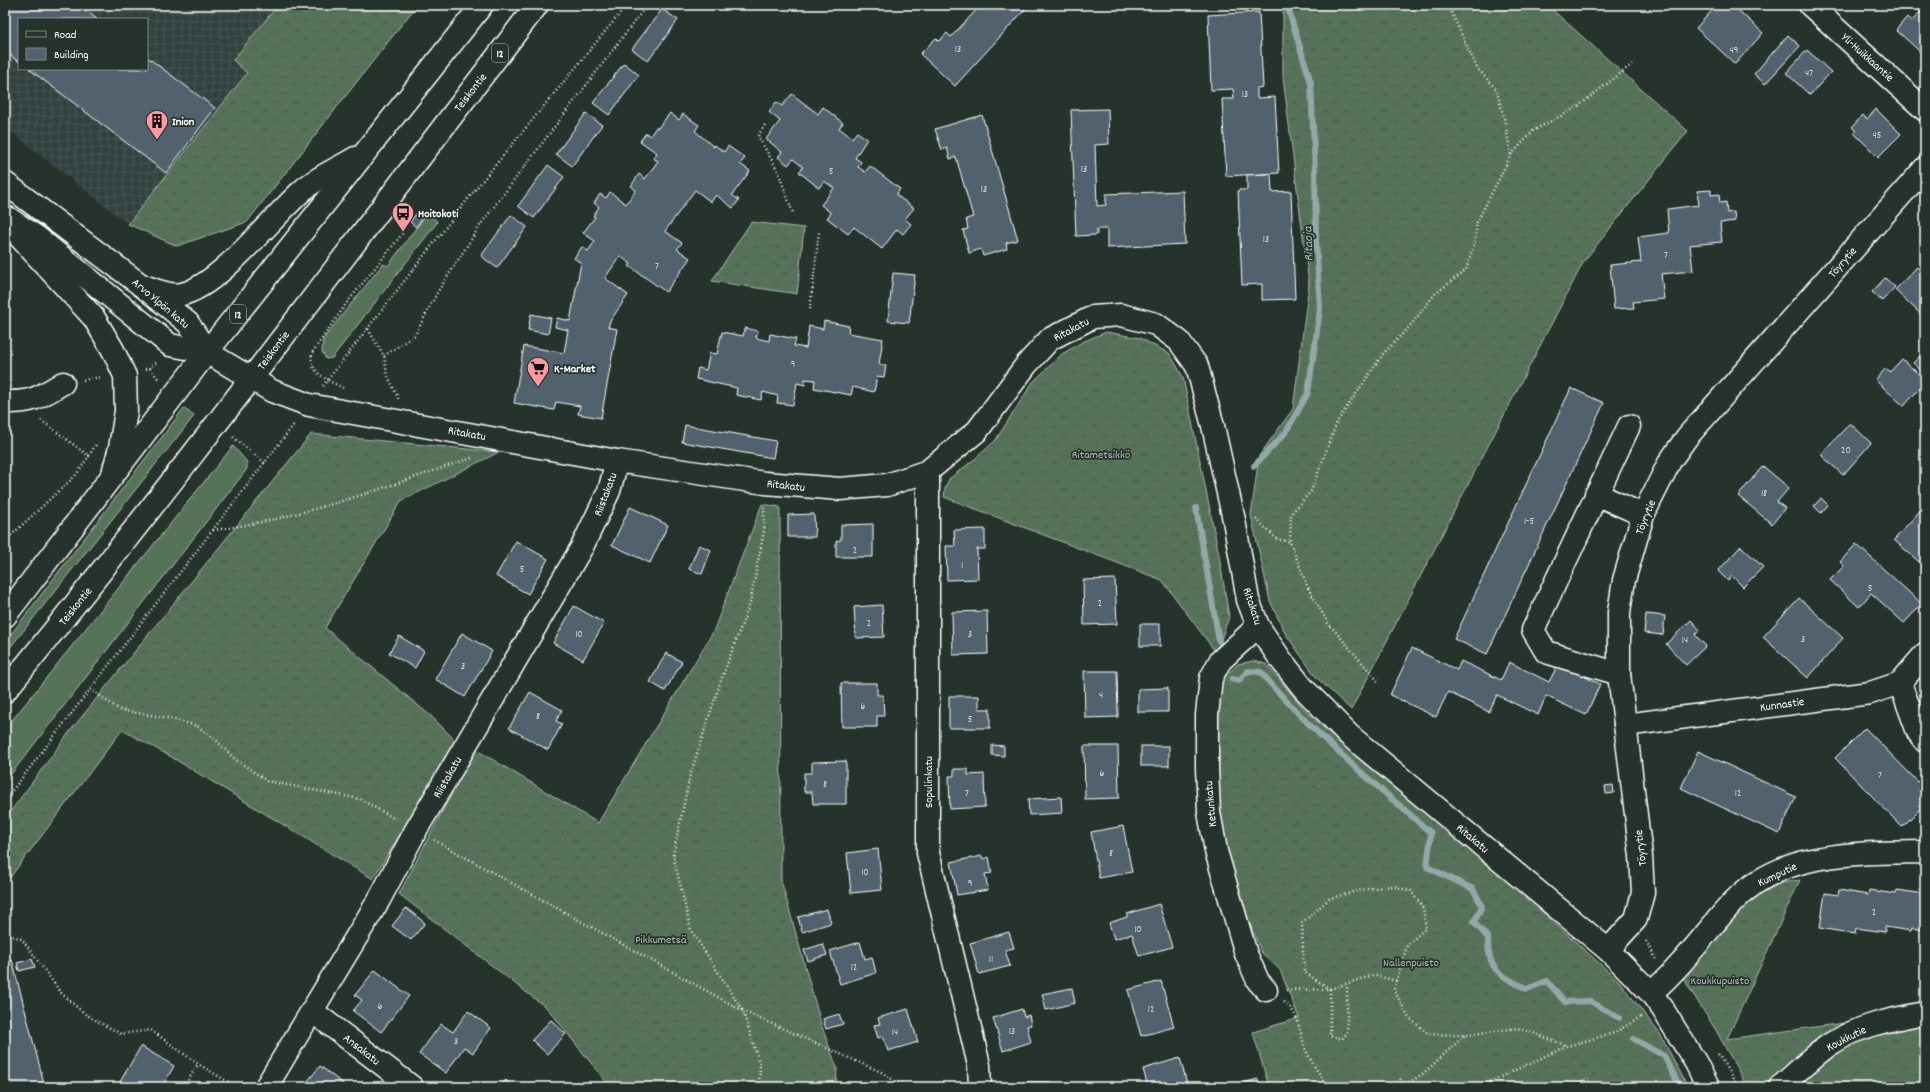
<svg xmlns="http://www.w3.org/2000/svg" width="1930" height="1092" font-family="Dekko,sans-serif">
<style>
.industrial{fill:url(#industrial-grid);fill-rule:evenodd}
.grass{fill:#57735a;stroke:#abb9ac}
.forest{fill:url(#forest-crowns);stroke:#abb9ac}
.lines{fill:none;stroke-linecap:round;stroke-linejoin:round}
.stream{stroke:#93a9a9;stroke-width:6}
.building{fill:#51626e;stroke:#fff}
.minor-casing{stroke:#fff;stroke-width:25}
.highway-casing{stroke:#fff;stroke-width:25}
.path{stroke:#fff;stroke-width:2.5;stroke-dasharray:1 3;stroke-linecap:butt}
.minor{stroke:#26332d;stroke-width:22}
.highway{stroke:#26332d;stroke-width:22}
.labels{text-anchor:middle;stroke-width:3.5;stroke-linejoin:round;paint-order:stroke}
.number-label{font-size:10px;fill:#d4d8db}
.shield{fill:#26332d;stroke:#bec2c0;stroke-width:1}
.shield-label{font-size:11px;font-weight:bold;fill:#fff}
.street-label{font-size:12px;fill:#fff;stroke:#26332d}
.poi-label{font-size:12px;font-weight:bold;fill:#fff;stroke:#26332d;text-anchor:start}
.park-label{font-size:12px;fill:#b3c0b5;stroke:#26332d}
.water-label{font-size:13px;font-style:italic;fill:#aebebf;stroke:#26332d}
</style>
<defs>
<pattern id="industrial-grid" width="8" height="8" patternUnits="userSpaceOnUse"><rect width="8" height="8" fill="#334140"/><path d="M0 4h8M4 0v8" fill="none" stroke="#475453"/></pattern>
<pattern id="forest-crowns" width="20" height="18" patternUnits="userSpaceOnUse"><rect width="20" height="18" fill="#57735a"/><path d="M2 6a3 3 0 1 1 6 0M12 15a3 3 0 1 1 6 0" fill="none" stroke="#505a51"/></pattern>
</defs>
<rect width="100%" height="100%" fill="#26332d"/>
<filter id="ink" filterUnits="userSpaceOnUse"><feTurbulence type="fractalNoise" baseFrequency=".025" numOctaves="2"/><feDisplacementMap in="SourceGraphic" scale="8" xChannelSelector="R" yChannelSelector="G"/><feConvolveMatrix kernelMatrix="1 2 1 2 8 2 1 2 1" color-interpolation-filters="sRGB"/></filter>
<g filter="url(#ink)">
<!-- industrial -->
<path class="industrial" d="M5,5H278L233,60L247,72L128,224L5,127ZM19,19H147V69H19Z"/>
<!-- grass -->
<g class="grass">
<polygon points="427,213 437,221 436,224 332,358 326,359 322,352 323,339 383,264 388,266"/>
<polygon points="184,408 194,416 5,654 5,642"/>
<polygon points="233,446 247,462 247,469 5,782 5,729"/>
</g>
<!-- forest -->
<g class="forest">
<polygon points="278,5 417,5 247,222 177,246 128,224 247,73 233,60"/>
<polygon points="1283,5 1547,5 1688,131 1584,261 1351,710 1316,677 1285,633 1270,601 1251,515 1259,456 1293,409 1309,284 1283,77"/>
<polygon points="751,222 804,228 797,294 712,281"/>
<polygon points="1106,332 1140,338 1170,354 1183,377 1219,555 1229,617 1219,645 1214,650 1162,580 944,497 945,489 949,479 976,458 995,441 1033,382 1062,354 1082,342"/>
<polygon points="311,434 499,452 401,501 325,628 432,717 456,741 373,879 168,755 122,730 5,884 5,819 71,730"/>
<polygon points="762,504 780,507 781,880 822,1027 837,1068 836,1087 610,1087 548,1009 399,894 475,749 598,823 713,632"/>
<polygon points="1253,661 1266,664 1306,711 1339,742 1503,876 1619,981 1660,1034 1688,1087 1592,1087 1588,1079 1571,1087 1269,1087 1253,1032 1299,1018 1280,970 1261,952 1237,891 1221,825 1216,775 1217,719 1221,680 1238,664"/>
<polygon points="1800,880 1727,1039 1844,1023 1815,1043 1766,1087 1747,1087 1717,1032 1683,978 1719,929 1765,886"/>
<path d="M1925,1022V1087H1793C1807,1076 1820,1063 1834,1053C1861,1034 1894,1029 1925,1022Z"/>
</g>
<g class="lines">
<!-- stream -->
<g class="stream">
<polyline points="1254,466 1286,432 1308,393 1320,309 1316,241 1315,172 1311,83 1287,5"/>
<polyline points="1196,508 1219,641"/>
<path d="M1232,679L1239,680L1248,671L1261,672C1310,732 1372,781 1431,833L1427,867L1473,889L1482,906L1474,922L1488,938C1487,971 1500,975 1527,989L1547,981L1565,1002L1590,1001L1619,1018"/>
<polyline points="1634,1039 1664,1056 1680,1087"/>
</g>
</g>
<!-- building -->
<g class="building">
<polygon points="5,5 79,5 97,19 19,19 19,62 5,51"/>
<polygon points="981,5 1029,5 955,86 920,54 936,38 939,41 947,33 951,37"/>
<polygon points="1717,5 1739,5 1736,8 1763,33 1735,64 1696,28"/>
<polygon points="662,9 678,20 648,61 632,49"/>
<polygon points="1923,9 1925,11 1924,55 1896,30 1907,17 1911,22"/>
<polygon points="1259,12 1263,87 1257,88 1257,98 1275,97 1279,173 1226,176 1222,99 1234,99 1233,89 1211,90 1208,15"/>
<polygon points="1788,35 1800,46 1765,84 1754,74"/>
<polygon points="1807,50 1831,72 1810,95 1786,73"/>
<polygon points="147,57 215,108 166,173 29,69 147,69"/>
<polygon points="624,63 639,75 609,115 593,103"/>
<polygon points="792,94 818,114 823,107 843,123 839,128 852,138 857,132 867,139 855,158 861,162 858,167 865,172 870,166 900,189 896,195 914,208 905,219 911,224 903,234 897,229 882,249 854,227 848,234 827,218 831,213 821,205 834,188 824,181 819,188 799,172 803,167 793,159 788,165 778,157 782,152 766,139 780,121 769,112 776,102 782,106"/>
<polygon points="1108,109 1109,144 1095,145 1097,206 1106,205 1106,194 1183,191 1185,244 1107,248 1107,229 1097,229 1097,235 1076,236 1071,110"/>
<polygon points="1876,109 1901,134 1878,157 1854,133 1856,131 1852,127 1863,115 1867,119"/>
<polygon points="586,113 602,125 572,166 556,154"/>
<polygon points="670,113 679,120 683,114 699,125 695,131 714,147 715,145 724,152 728,146 745,158 740,164 750,171 732,195 739,200 733,208 716,195 711,202 695,190 665,231 682,243 677,249 690,258 666,292 629,266 631,264 620,256 605,278 628,295 610,321 608,327 617,329 601,418 578,414 580,406 556,402 554,410 514,403 524,346 564,353 568,330 555,327 557,318 570,321 581,263 574,258 582,247 588,251 595,241 583,233 595,217 593,216 599,207 594,203 600,194 606,198 610,192 626,204 636,190 631,186 639,174 645,179 658,161 653,158 657,153 640,141 646,133 650,136 656,127 658,128"/>
<polygon points="982,115 1018,240 1006,243 1007,249 983,256 981,249 969,253 963,230 968,229 966,219 973,217 956,157 950,159 947,148 942,150 935,129"/>
<polygon points="548,165 564,177 534,218 518,206"/>
<polygon points="1271,174 1272,192 1291,191 1295,299 1262,300 1262,284 1242,285 1238,190 1247,190 1247,175"/>
<polygon points="1711,190 1711,195 1719,194 1720,203 1726,202 1727,213 1734,212 1735,221 1720,223 1722,242 1690,245 1693,271 1661,274 1664,299 1633,302 1634,308 1614,309 1610,265 1641,262 1638,237 1669,233 1667,209 1699,205 1697,191"/>
<polygon points="416,214 422,219 416,227 410,222"/>
<polygon points="511,215 527,227 497,268 481,256"/>
<polygon points="1917,267 1925,274 1925,318 1895,290"/>
<polygon points="893,273 915,275 909,323 888,321"/>
<polygon points="1885,278 1895,287 1882,301 1872,292"/>
<polygon points="531,314 551,318 548,334 528,330"/>
<polygon points="824,321 849,326 848,333 883,339 879,364 886,365 884,377 877,376 874,392 853,387 851,395 814,388 815,380 805,379 805,385 797,383 793,405 777,403 778,396 763,392 761,400 736,395 737,388 696,379 698,368 706,370 710,353 717,354 722,332 743,336 745,328 758,331 756,338 769,341 770,334 796,339 794,346 806,348 809,326 823,329"/>
<polygon points="1921,355 1925,358 1925,374 1913,363"/>
<polygon points="1902,359 1925,380 1925,382 1904,406 1875,380 1886,368 1890,372"/>
<polygon points="1571,388 1604,403 1487,654 1454,639"/>
<polygon points="1850,423 1871,443 1843,475 1821,455"/>
<polygon points="685,425 776,441 773,458 682,442"/>
<polygon points="1763,466 1789,488 1777,502 1785,508 1772,524 1738,496"/>
<polygon points="1821,498 1828,505 1821,513 1814,506"/>
<polygon points="1925,505 1925,567 1894,540"/>
<polygon points="630,507 668,525 650,563 612,545"/>
<polygon points="814,514 815,537 788,537 788,515"/>
<polygon points="873,524 873,557 836,557 836,541 841,540 841,525"/>
<polygon points="985,529 985,549 977,549 978,579 947,580 946,546 955,546 954,530"/>
<polygon points="516,541 548,559 528,594 496,576"/>
<polygon points="1856,544 1922,604 1904,623 1871,593 1859,607 1830,580 1844,566 1840,562"/>
<polygon points="699,545 711,550 702,574 689,569"/>
<polygon points="1741,546 1763,567 1743,587 1732,576 1728,581 1718,571"/>
<polygon points="1115,579 1117,624 1084,625 1083,580"/>
<polygon points="1799,598 1843,638 1808,678 1763,637"/>
<polygon points="882,605 884,637 856,638 854,607"/>
<polygon points="574,606 604,623 583,660 553,643"/>
<polygon points="987,611 988,654 953,655 952,612"/>
<polygon points="1646,614 1665,616 1663,635 1644,633"/>
<polygon points="1691,620 1700,630 1695,635 1706,646 1686,665 1666,644"/>
<rect x="1140" y="624" width="20" height="22"/>
<polygon points="462,633 492,651 465,697 435,679"/>
<polygon points="399,636 424,651 415,668 389,653"/>
<polygon points="1412,648 1457,670 1461,661 1501,680 1509,662 1549,682 1558,664 1600,684 1586,715 1546,696 1538,715 1497,695 1489,712 1448,692 1436,717 1390,695"/>
<polygon points="666,653 682,662 665,691 650,682"/>
<polygon points="1084,671 1117,671 1118,717 1085,718"/>
<polygon points="841,683 877,683 877,695 883,695 884,716 877,716 877,727 842,727"/>
<polygon points="1168,688 1168,712 1138,712 1138,689"/>
<polygon points="530,692 562,710 556,721 562,724 548,750 509,728"/>
<polygon points="949,696 979,696 979,709 990,709 990,728 949,728"/>
<polygon points="1865,728 1925,789 1925,804 1902,827 1835,758"/>
<polygon points="992,745 1004,746 1004,756 992,755"/>
<polygon points="1084,746 1118,746 1119,798 1085,799"/>
<rect x="1141" y="746" width="28" height="20"/>
<polygon points="1698,751 1796,797 1779,834 1681,788"/>
<polygon points="846,761 846,804 813,804 812,792 804,792 804,773 812,773 812,762"/>
<polygon points="954,769 968,769 968,775 984,774 985,807 950,809 949,776 954,776"/>
<polygon points="1613,785 1614,793 1606,794 1605,786"/>
<polygon points="1061,797 1062,813 1029,815 1028,799"/>
<polygon points="1123,826 1132,872 1099,878 1091,832"/>
<polygon points="878,849 882,890 851,893 847,853"/>
<polygon points="982,856 983,859 989,857 992,873 985,874 988,890 957,895 951,862"/>
<polygon points="1839,890 1868,895 1869,890 1896,894 1897,890 1925,894 1925,930 1912,928 1911,931 1885,927 1885,932 1856,928 1855,934 1820,928 1825,893 1838,895"/>
<polygon points="1159,904 1172,947 1139,956 1132,934 1114,939 1109,923 1127,917 1127,914"/>
<polygon points="406,908 425,923 411,940 392,926"/>
<polygon points="827,909 831,923 802,932 798,917"/>
<polygon points="1009,932 1014,948 1005,950 1010,966 979,974 970,943"/>
<polygon points="860,942 865,959 872,957 876,973 840,984 830,951"/>
<polygon points="823,944 827,955 808,961 804,950"/>
<polygon points="32,959 35,967 19,971 17,963"/>
<polygon points="12,960 45,1087 5,1087 5,962"/>
<polygon points="375,970 409,996 381,1032 353,1011 362,1000 355,995"/>
<polygon points="1161,981 1174,1027 1141,1036 1128,990"/>
<polygon points="1072,988 1075,1003 1046,1010 1042,994"/>
<polygon points="908,1009 918,1042 888,1051 883,1036 878,1038 874,1025 880,1024 878,1018"/>
<polygon points="1022,1009 1024,1017 1029,1015 1031,1025 1027,1026 1031,1042 1003,1051 993,1018"/>
<polygon points="468,1011 491,1028 473,1053 464,1047 446,1073 419,1054 441,1024 453,1032"/>
<polygon points="839,1014 843,1024 826,1029 823,1019"/>
<polygon points="551,1020 566,1034 547,1054 532,1040"/>
<polygon points="141,1046 174,1066 162,1087 117,1087"/>
<polygon points="1180,1058 1188,1087 1148,1087 1143,1069"/>
<polygon points="320,1066 347,1087 303,1087"/>
<polygon points="1258,1079 1260,1087 1239,1087 1239,1084"/>
<polygon points="506,1080 512,1087 498,1087"/>
<rect x="1022" y="1082" width="28" height="5"/>
</g>
<g class="lines">
<!-- minor casing -->
<g class="minor-casing">
<g id="minor">
<polyline points="1810,5 1925,110"/>
<polyline points="5,183 141,285 188,323 207,352"/>
<polyline points="8,218 38,238 170,345 207,352 272,391 309,405 617,461 765,483 840,489 887,485 928,471 977,431 1027,364 1050,339 1093,317 1121,315 1156,324 1179,341 1197,366 1213,426 1234,520 1248,600 1258,626 1281,660 1304,689 1349,735 1608,950 1651,993 1662,1008 1696,1063 1708,1087"/>
<path d="M5,402C32,403 40,397 63,383"/>
<polyline points="928,471 928,853 979,1065 980,1087"/>
<polyline points="1596,494 1643,515"/>
<polyline points="1258,626 1220,661 1211,678 1207,715 1207,768 1209,812 1216,851 1246,954 1258,981 1266,990"/>
<polyline points="1619,674 1546,652 1533,630 1629,426"/>
<polyline points="1900,683 1918,732 1925,741"/>
<polyline points="1625,725 1870,693 1900,683 1925,654"/>
<polyline points="1608,950 1636,919 1643,893 1641,856 1619,674 1619,612 1624,580 1643,515 1670,461 1687,437 1925,168"/>
<path d="M1651,993C1683,966 1705,932 1734,901C1783,850 1860,853 1925,852"/>
<polyline points="312,1011 412,1087"/>
<polyline points="266,1087 380,898 416,830 582,547 609,491 617,461"/>
<path d="M1780,1087C1796,1073 1812,1057 1829,1045C1857,1026 1892,1019 1925,1013"/>
</g>
</g>
<!-- highway casing -->
<g class="highway-casing">
<g id="highway">
<polyline points="5,221 94,318 113,350 125,376 126,411 120,448 114,469"/>
<path d="M141,285C153,289 169,297 182,294C219,286 273,216 303,190C316,178 339,168 355,158"/>
<polyline points="5,616 207,352 482,5"/>
<path d="M5,691C188,467 360,234 537,5"/>
</g>
</g>
<!-- path -->
<g class="path">
<polyline points="1448,5 1477,68 1496,89 1504,117 1511,155"/>
<polyline points="765,125 758,136 778,171 793,213"/>
<polyline points="810,309 819,232"/>
<polyline points="368,329 384,356 387,374 399,400"/>
<polyline points="384,356 415,335 437,293 481,224 647,5"/>
<polyline points="150,368 159,380"/>
<polyline points="145,369 150,368 157,361"/>
<polyline points="83,380 102,377"/>
<polyline points="323,386 474,191 627,5"/>
<path d="M343,388C328,380 308,373 312,353L346,304L403,233"/>
<polyline points="41,420 90,457"/>
<polyline points="233,437 265,463"/>
<polyline points="1256,519 1277,539 1290,542"/>
<path d="M213,530C302,519 387,486 472,458"/>
<polyline points="5,541 77,474 97,443"/>
<polyline points="1378,681 1328,623 1309,590 1290,542 1291,514 1311,491 1337,422 1383,354 1410,326 1435,294 1466,270 1475,241 1477,222 1511,155 1534,130 1576,108 1635,62"/>
<polyline points="90,689 120,710 168,718 197,726 214,738 235,759 267,781 360,799 397,820"/>
<polyline points="5,792 9,795"/>
<polyline points="5,800 295,423"/>
<polyline points="434,840 743,1011 881,1072 904,1087"/>
<polyline points="5,934 22,939 62,994 86,1015 121,1034 151,1030 198,1064 237,1087"/>
<polyline points="1646,941 1656,959"/>
<polyline points="1330,989 1304,972 1302,923 1330,898 1366,889 1393,886 1411,891 1423,908 1426,928 1407,945 1394,990 1409,1018 1429,1034 1465,1035"/>
<polyline points="1330,989 1330,1036 1342,1039 1347,1033 1347,985"/>
<polyline points="1286,990 1330,989 1373,975 1397,981"/>
<path d="M1284,1002C1300,1012 1300,1039 1308,1055C1314,1066 1321,1076 1328,1087"/>
<polyline points="1718,1054 1738,1087"/>
<polyline points="1400,1079 1405,1085"/>
<polyline points="184,1087 198,1064"/>
<polyline points="759,1087 760,1065 743,1011 691,930 673,855 690,775 720,683 750,603 764,531 764,505"/>
<polyline points="1402,1087 1424,1073 1465,1035 1517,1028 1531,1032 1567,1046"/>
<polyline points="1479,1087 1567,1046 1614,1033 1641,1017"/>
</g>
<!-- minor -->
<use href="#minor" class="minor"/>
<!-- highway -->
<use href="#highway" class="highway"/>
</g>
</g>
<!-- icons -->
<defs>
<g id="building-pin" transform="scale(1.15)"><path d="M0 17L-7.5 6A9.5 9.5 0 1 1 7.5 6Z" fill="#ff9aa2" stroke="#26332d"/><path d="M-4-6H4V6H1V3H-1V6H-4ZM-2.5-4.3h1.7v1.8h-1.7ZM.8-4.3h1.7v1.8H.8ZM-2.5-1h1.7V.8h-1.7ZM.8-1h1.7V.8H.8Z" fill="#111"/></g>
<g id="bus-pin" transform="scale(1.15)"><path d="M0 17L-7.5 6A9.5 9.5 0 1 1 7.5 6Z" fill="#ff9aa2" stroke="#26332d"/><path d="M-5-6H5V4H4V6H2V4H-2V6H-4V4H-5ZM-3.5-4V0h7V-4ZM-3.5 1.2v1.5H-2V1.2ZM2 1.2v1.5H3.5V1.2Z" fill="#111"/></g>
<g id="supermarket-pin" transform="scale(1.15)"><path d="M0 17L-7.5 6A9.5 9.5 0 1 1 7.5 6Z" fill="#ff9aa2" stroke="#26332d"/><path d="M-6-5.5h2.5l.6 2H6L4.5 2H-2.5L-4.4-4H-6ZM-1.5 3.2a1.3 1.3 0 1 0 .1 0ZM3 3.2a1.3 1.3 0 1 0 .1 0Z" fill="#111"/></g>
</defs>
<g fill-rule="evenodd">
<use href="#building-pin" x="157" y="121"/>
<use href="#bus-pin" x="403" y="213"/>
<use href="#supermarket-pin" x="538" y="368"/>
</g>
<g class="labels">
<!-- number labels -->
<g class="number-label">
<text x="958" y="52">13</text>
<text x="1734" y="53">49</text>
<text x="1809" y="76">47</text>
<text x="1245" y="97">13</text>
<text x="1877" y="138">45</text>
<text x="1084" y="172">13</text>
<text x="831" y="174">5</text>
<text x="984" y="192">13</text>
<text x="1266" y="242">13</text>
<text x="1666" y="258">7</text>
<text x="657" y="269">7</text>
<text x="793" y="367">9</text>
<text x="1846" y="453">20</text>
<text x="1764" y="496">18</text>
<text x="1529" y="524">1-5</text>
<text x="855" y="553">2</text>
<text x="962" y="568">1</text>
<text x="522" y="572">5</text>
<text x="1870" y="591">5</text>
<text x="1100" y="606">2</text>
<text x="869" y="626">2</text>
<text x="579" y="637">10</text>
<text x="970" y="637">3</text>
<text x="1803" y="642">3</text>
<text x="1685" y="643">14</text>
<text x="463" y="669">3</text>
<text x="1101" y="698">4</text>
<text x="863" y="709">6</text>
<text x="538" y="719">8</text>
<text x="970" y="722">5</text>
<text x="1102" y="776">6</text>
<text x="1880" y="778">7</text>
<text x="825" y="787">8</text>
<text x="967" y="796">7</text>
<text x="1738" y="796">12</text>
<text x="1111" y="856">8</text>
<text x="865" y="875">10</text>
<text x="970" y="886">9</text>
<text x="1874" y="915">2</text>
<text x="1138" y="932">10</text>
<text x="991" y="962">11</text>
<text x="854" y="970">12</text>
<text x="380" y="1009">6</text>
<text x="1151" y="1012">12</text>
<text x="1012" y="1034">13</text>
<text x="895" y="1035">14</text>
<text x="456" y="1044">3</text>
</g>
<!-- shield labels -->
<g class="shield">
<rect x="492" y="44" width="16" height="18" rx="3"/>
<rect x="230" y="305" width="16" height="18" rx="3"/>
</g>
<g class="shield-label">
<text x="500" y="57">12</text>
<text x="238" y="318">12</text>
</g>
<!-- street labels -->
<g class="street-label">
<text transform="translate(1868 57) rotate(42)" y="4">Yli-Huikkaantie</text>
<text transform="translate(470 92) rotate(-52)" y="4">Teiskontie</text>
<text transform="translate(1842 262) rotate(-49)" y="4">Töyrytie</text>
<text transform="translate(161 303) rotate(40)" y="4">Arvo Ylpön katu</text>
<text transform="translate(1071 329) rotate(-28)" y="4">Ritakatu</text>
<text transform="translate(273 350) rotate(-53)" y="4">Teiskontie</text>
<text transform="translate(467 433) rotate(10)" y="4">Ritakatu</text>
<text transform="translate(786 485) rotate(6)" y="4">Ritakatu</text>
<text transform="translate(605 494) rotate(-69)" y="4">Riistakatu</text>
<text transform="translate(1645 517) rotate(-68)" y="4">Töyrytie</text>
<text transform="translate(75 606) rotate(-51)" y="4">Teiskontie</text>
<text transform="translate(1253 606) rotate(72)" y="4">Ritakatu</text>
<text transform="translate(1782 704) rotate(-8)" y="4">Kunnastie</text>
<text transform="translate(447 777) rotate(-60)" y="4">Riistakatu</text>
<text transform="translate(928 782) rotate(-90)" y="4">Sopulinkatu</text>
<text transform="translate(1210 804) rotate(-95)" y="4">Ketunkatu</text>
<text transform="translate(1473 838) rotate(40)" y="4">Ritakatu</text>
<text transform="translate(1640 848) rotate(-97)" y="4">Töyrytie</text>
<text transform="translate(1777 874) rotate(-25)" y="4">Kumputie</text>
<text transform="translate(1846 1038) rotate(-27)" y="4">Koukkutie</text>
<text transform="translate(362 1049) rotate(38)" y="4">Ansakatu</text>
</g>
<!-- poi labels -->
<g class="poi-label">
<text x="172" y="125">Inion</text>
<text x="418" y="217">Hoitokoti</text>
<text x="554" y="372">K-Market</text>
</g>
<!-- park labels -->
<g class="park-label">
<text x="1101" y="458">Ritametsikkö</text>
<text x="661" y="943">Pikkumetsä</text>
<text x="1411" y="966">Nallenpuisto</text>
<text x="1720" y="984">Koukkupuisto</text>
</g>
<!-- water labels -->
<g class="water-label">
<text transform="translate(1307 244) rotate(-92)" y="5">Ritaoja</text>
</g>
</g>
<!-- margin -->
<rect width="1930" height="1092" fill="none" stroke="#26332d" stroke-width="20"/>
<rect x="10" y="10" width="1910" height="1072" fill="none" stroke="#fff" stroke-width="1.5" filter="url(#ink)"/>
<!-- legend -->
<rect x="18" y="18" width="130" height="52" fill="#26332d" stroke="#7d8581"/>
<rect x="26" y="31" width="20" height="6" fill="#26332d" stroke="#7d8581"/>
<text x="54" y="38" font-size="12" fill="#ffffff">Road</text>
<rect x="26" y="48" width="20" height="12" fill="#51626e" stroke="#7d8581"/>
<text x="54" y="58" font-size="12" fill="#ffffff">Building</text>
</svg>
